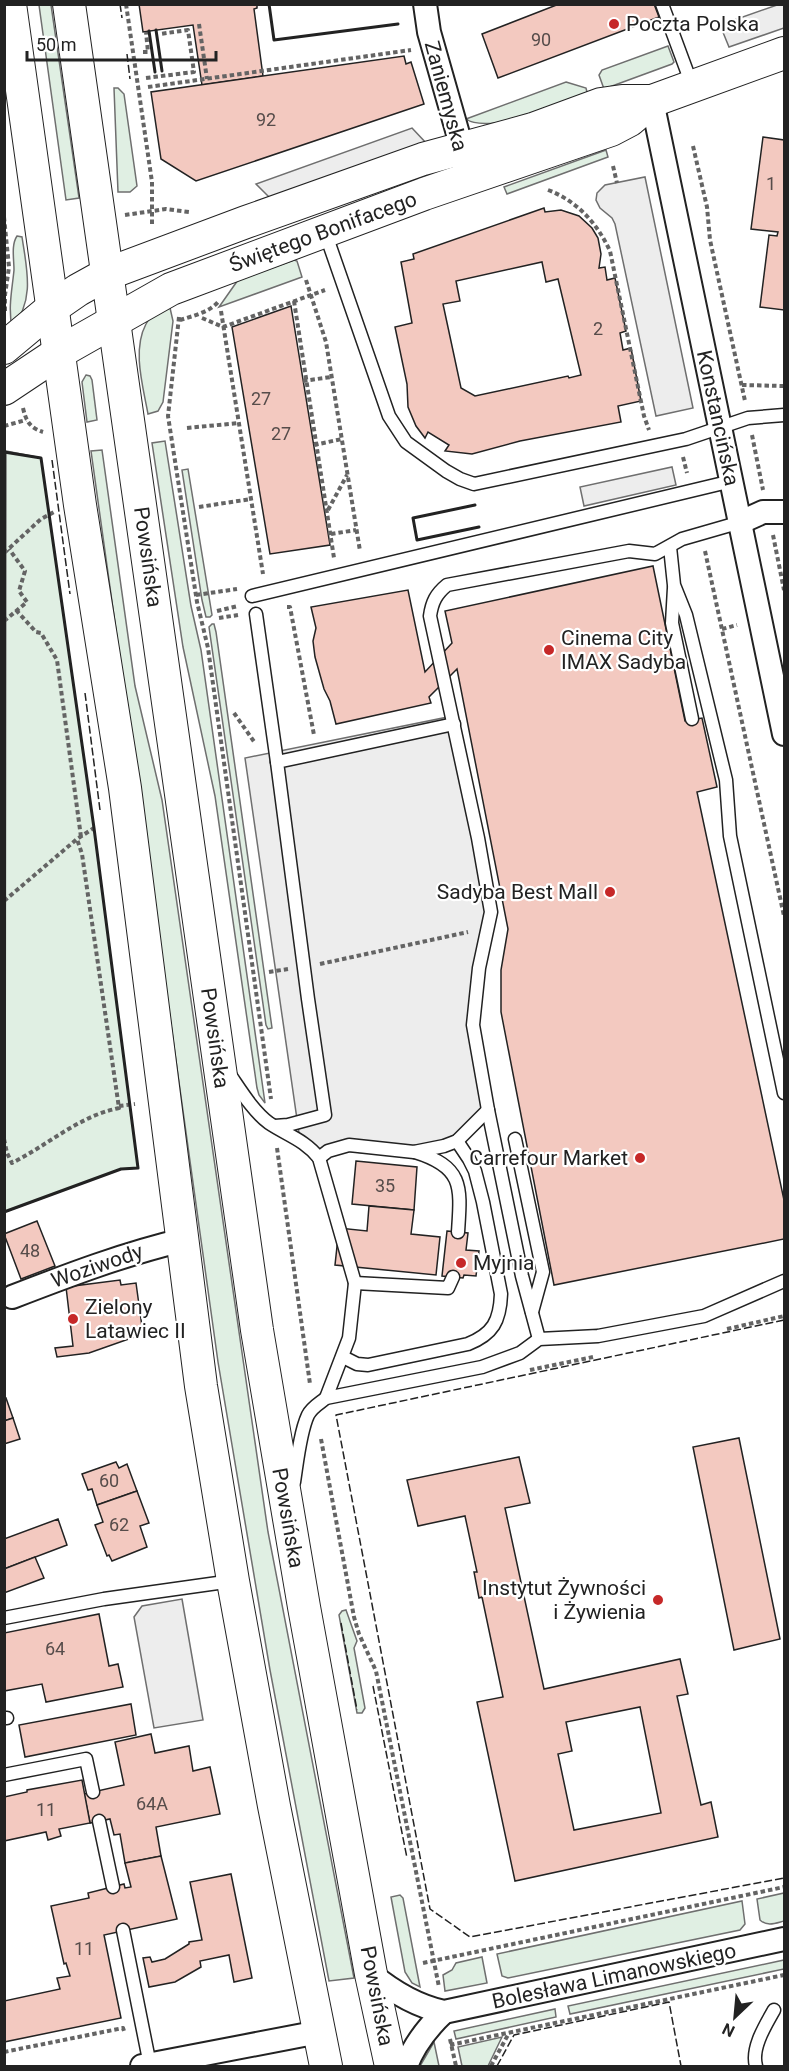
<svg xmlns="http://www.w3.org/2000/svg" width="789" height="2071" font-family="Roboto,sans-serif">
<style>
.green{fill:#e0efe3;stroke:#6f6f6f;stroke-width:1.5}
.parking{fill:#ededed;stroke:#6f6f6f;stroke-width:1.5}
.building{fill:#f3c9c0;stroke:#222;stroke-width:1.5;fill-rule:evenodd}
.lines{fill:none;stroke-linecap:round;stroke-linejoin:round}
.lane-casing{stroke:#222;stroke-width:15}
.street-casing{stroke:#222;stroke-width:26}
.secondary-casing{stroke:#222;stroke-width:34}
.path{stroke:#646464;stroke-width:4;stroke-dasharray:4.5 3;stroke-linecap:butt}
.lane{stroke:#fff;stroke-width:12}
.street{stroke:#fff;stroke-width:22}
.secondary{stroke:#fff;stroke-width:32}
.fence{stroke:#222;stroke-width:1.5;stroke-dasharray:8 3;stroke-linecap:butt}
.wall{stroke:#222;stroke-width:3}
.poi-dot{fill:#c62828;stroke:#fff;stroke-width:2}
.labels{text-anchor:middle;stroke-width:4.5;stroke-linejoin:round;paint-order:stroke}
.number-label{font-size:18px;fill:#564c4a}
.poi-label{font-size:21px;fill:#222;stroke:#fff;text-anchor:start}
.street-label{font-size:21px;fill:#222;stroke:#fff}
</style>
<rect width="100%" height="100%" fill="#fff"/>
<!-- green -->
<g class="green">
<polygon points="39,5 51,5 79,198 66,200"/>
<polygon points="668,46 674,62 672,64 604,89 599,75 602,70"/>
<path d="M566,82L586,88L588,96C562,104 489,135 466,119Z"/>
<polygon points="114,88 118,88 124,94 137,186 130,192 118,192"/>
<polygon points="606,150 608,157 507,194 504,187"/>
<path d="M17,236L22,237C27,270 35,300 12,328C8,306 12,291 14,270C14,259 11,245 17,236Z"/>
<polygon points="294,260 297,261 302,277 219,307 238,280"/>
<path d="M168,299L173,321L163,402L158,411L148,414C143,386 132,350 146,324C151,314 160,307 168,299Z"/>
<polygon points="86,375 90,376 92,380 97,420 87,422 82,382"/>
<polygon points="165,441 191,606 201,650 265,1103 259,1095 257,1088 215,796 183,647 154,456 152,443"/>
<polygon points="102,450 135,686 162,800 268,1532 354,1978 329,1981 270,1670 218,1362 91,451"/>
<polygon points="6,451 41,458 94,828 138,1168 121,1169 5,1212"/>
<polygon points="188,469 212,615 210,617 206,617 202,600 182,470"/>
<polygon points="212,624 214,624 216,632 272,1028 268,1029 266,1025 209,627"/>
<polygon points="346,1610 357,1641 354,1648 365,1708 362,1713 357,1713 339,1615 342,1611"/>
<path d="M784,1893V1921C776,1923 767,1927 760,1920L757,1899Z"/>
<polygon points="400,1895 403,1898 420,1987 412,1983 405,1972 391,1897"/>
<polygon points="742,1901 745,1924 740,1930 508,1978 502,1976 497,1954"/>
<polygon points="482,1957 487,1983 445,1991 443,1975 452,1970 456,1963"/>
<polygon points="784,1960 784,1969 570,2014 568,2006"/>
<polygon points="555,2009 556,2017 456,2039 454,2031"/>
<polygon points="502,2037 488,2066 462,2066 458,2047"/>
<polygon points="434,2042 439,2066 420,2066"/>
</g>
<!-- parking -->
<g class="parking">
<polygon points="777,5 784,5 784,28 729,47 720,25"/>
<polygon points="412,128 427,144 271,199 256,184"/>
<polygon points="645,177 693,408 656,416 615,224 612,218 600,208 596,200 597,193 605,185"/>
<polygon points="672,467 676,485 584,506 580,487"/>
<polygon points="448,717 486,910 471,995 485,1123 455,1149 409,1157 301,1147 245,758"/>
<polygon points="182,1599 203,1720 154,1728 134,1617 142,1606"/>
</g>
<!-- building -->
<g class="building">
<polygon points="139,4 257,4 257,8 254,9 263,76 202,85 193,25 143,32"/>
<polygon points="559,4 654,4 659,17 498,78 482,34"/>
<polygon points="404,56 406,64 411,62 424,104 196,181 161,159 151,92"/>
<polygon points="763,137 784,140 784,310 760,307 769,235 777,236 778,232 751,229"/>
<path d="M544,208L545,212L561,210L579,216L592,228L598,238L601,254L599,268L605,267L607,280L615,278L626,331L620,333L623,350L631,348L641,401L618,406L621,422L520,441L472,454L445,451L449,445L428,432L425,438L416,426L408,407L407,384L395,327L412,323L401,262L414,259L413,254ZM542,262L546,282L558,279L581,375L569,378L568,376L475,396L461,388L443,304L460,301L456,281Z"/>
<polygon points="291,306 330,545 270,554 232,327"/>
<polygon points="653,566 685,721 702,718 717,787 697,792 784,1200 784,1239 554,1285 501,1012 501,970 508,929 457,669 429,697 431,703 336,724 330,701 324,689 315,657 313,641 316,628 311,607 408,590 425,672 452,643 445,611"/>
<polygon points="356,1161 417,1167 414,1210 352,1204"/>
<polygon points="369,1206 414,1210 411,1234 440,1237 436,1275 335,1265 339,1228 367,1231"/>
<polygon points="37,1221 55,1266 21,1279 4,1234"/>
<polygon points="447,1231 468,1233 466,1250 479,1251 476,1276 464,1275 463,1278 442,1276"/>
<polygon points="120,1280 121,1285 136,1283 143,1334 89,1353 57,1357 55,1348 73,1346 66,1287"/>
<polygon points="6,1398 13,1418 4,1421 4,1399"/>
<polygon points="13,1418 20,1439 4,1444 4,1421"/>
<polygon points="739,1438 780,1639 734,1650 693,1447"/>
<path d="M519,1457L530,1503L505,1508L544,1689L680,1659L688,1694L677,1696L701,1805L711,1802L718,1837L515,1881L477,1702L503,1697L482,1597L479,1598L474,1572H477L465,1516L418,1526L407,1480ZM640,1707L661,1813L574,1830L558,1754L572,1751L566,1722Z"/>
<polygon points="116,1462 119,1468 127,1464 137,1491 97,1505 92,1489 88,1490 82,1474"/>
<polygon points="137,1491 149,1523 140,1526 147,1547 112,1561 109,1555 107,1556 95,1525 103,1522 97,1505"/>
<polygon points="58,1519 67,1545 4,1569 4,1539"/>
<polygon points="35,1557 44,1578 4,1593 4,1569"/>
<polygon points="99,1614 109,1666 118,1664 123,1687 46,1702 42,1684 4,1691 4,1633"/>
<polygon points="131,1704 136,1735 25,1757 19,1725"/>
<polygon points="151,1734 155,1753 189,1746 193,1771 210,1767 220,1814 156,1827 161,1856 125,1863 120,1834 114,1835 110,1819 90,1823 84,1794 124,1785 115,1742"/>
<polygon points="82,1780 90,1823 59,1829 61,1836 48,1840 46,1832 4,1841 4,1797 27,1792 27,1790"/>
<polygon points="161,1856 177,1919 104,1935 121,2018 4,2042 4,2001 60,1989 57,1978 70,1976 66,1963 64,1964 51,1906 89,1898 88,1893 124,1884 125,1888 131,1887 125,1863"/>
<polygon points="231,1874 252,1978 234,1982 229,1955 200,1961 201,1967 175,1982 149,1987 143,1958 150,1957 152,1962 165,1959 189,1944 189,1942 202,1940 190,1882"/>
</g>
<g class="lines">
<!-- lane casing -->
<g class="lane-casing">
<g id="lane">
<polyline points="662,4 692,85"/>
<polyline points="325,232 389,416 406,442 446,471 460,479 474,484 686,439 748,418 784,415"/>
<polyline points="670,547 674,585 686,615 726,780 730,836 784,1093"/>
<polyline points="674,588 672,623 692,719"/>
<polyline points="252,596 732,481"/>
<polyline points="256,614 277,762"/>
<path d="M230,1075C241,1091 253,1111 269,1123C287,1135 305,1140 319,1158L355,1283L349,1338L326,1398"/>
<polyline points="275,1126 288,1125 325,1115 308,999 277,762 454,724"/>
<polyline points="515,1139 543,1272 532,1312"/>
<path d="M415,1152C464,1167 461,1187 458,1232"/>
<polyline points="319,1158 328,1151 349,1145 414,1152 444,1146 457,1141 488,1110"/>
<polyline points="355,1283 448,1288 453,1277"/>
<path d="M539,1339L522,1276L488,1110L473,1025L479,968L491,912L478,838L430,616C432,602 436,594 447,585L629,551L655,554L682,539L741,522"/>
<path d="M343,1357L357,1364L368,1365L468,1344C493,1334 500,1321 501,1294L483,1202L475,1171L469,1159L457,1141"/>
<path d="M294,1482C297,1463 300,1432 308,1415C312,1407 320,1403 326,1398L482,1367L520,1353L539,1339L598,1336L704,1316L784,1281"/>
<polyline points="4,1618 104,1599 232,1581"/>
<polyline points="4,1718 7,1718"/>
<polyline points="4,1775 86,1759 93,1792"/>
<polyline points="99,1821 113,1887"/>
<polyline points="123,1930 150,2065"/>
<path d="M756,2066C751,2048 765,2026 774,2010"/>
</g>
</g>
<!-- street casing -->
<g class="street-casing">
<g id="street">
<polyline points="425,4 429,32 462,148 463,163"/>
<polyline points="652,101 784,734"/>
<polyline points="741,522 763,512 784,512"/>
<path d="M12,1297C69,1275 124,1254 183,1240"/>
<path d="M371,1974C393,1992 416,2006 444,2012L784,1939"/>
<polyline points="142,2066 319,2032"/>
<path d="M406,2066C414,2045 428,2027 444,2012"/>
</g>
</g>
<!-- secondary casing -->
<g class="secondary-casing">
<g id="secondary">
<polyline points="10,4 80,505 125,788 201,1386 233,1581 274,1806 326,2066"/>
<polyline points="69,4 257,1330 304,1607 371,1974 391,2066"/>
<polyline points="4,348 52,308 78,290 107,274 246,222 423,159 533,129 601,104 622,101 652,101"/>
<polyline points="4,389 58,353 171,289 424,194 611,130 630,120 652,101 784,53"/>
</g>
</g>
<!-- path -->
<g class="path">
<polyline points="126,4 152,182 152,227"/>
<polyline points="199,24 207,79"/>
<polyline points="143,52 148,52 146,32"/>
<polyline points="146,78 194,72 188,30 160,34"/>
<polyline points="148,87 411,50"/>
<polyline points="693,146 707,207 710,240 745,401"/>
<polyline points="613,166 617,183"/>
<path d="M548,190C577,201 597,223 610,251L644,416L649,430"/>
<polyline points="125,215 166,209 189,212"/>
<polyline points="4,217 9,267 5,295 5,312"/>
<polyline points="306,280 326,342 360,551"/>
<polyline points="294,301 334,558"/>
<polyline points="221,311 263,574"/>
<polyline points="179,317 168,416 197,602 208,648 271,1099"/>
<polyline points="202,318 223,327 325,290"/>
<path d="M180,320C193,316 210,312 219,301"/>
<polyline points="303,381 331,377"/>
<polyline points="742,385 784,386"/>
<path d="M23,408C26,421 30,428 43,432"/>
<polyline points="4,426 26,420"/>
<polyline points="187,428 239,423"/>
<polyline points="752,435 763,490"/>
<polyline points="314,445 342,439"/>
<polyline points="683,457 687,473"/>
<polyline points="199,507 251,499"/>
<polyline points="328,510 347,475"/>
<polyline points="331,534 356,530"/>
<polyline points="773,535 784,590"/>
<polyline points="705,551 784,916"/>
<polyline points="4,553 41,519 54,512"/>
<polyline points="196,595 237,589"/>
<polyline points="287,607 290,607 314,735"/>
<polyline points="16,610 36,632 41,633 57,660 81,837"/>
<polyline points="217,611 238,606"/>
<polyline points="219,618 238,615"/>
<polyline points="4,621 27,602 19,591 25,571 9,549"/>
<polyline points="722,629 737,625"/>
<polyline points="234,713 255,743"/>
<polyline points="4,901 77,839 94,828"/>
<polyline points="320,964 468,932"/>
<polyline points="269,972 288,969"/>
<polyline points="119,1106 135,1104"/>
<path d="M4,1139L7,1153L12,1163C48,1145 79,1116 119,1108L82,854L77,839"/>
<polyline points="277,1148 310,1384"/>
<polyline points="727,1329 784,1316"/>
<polyline points="530,1370 593,1357"/>
<polyline points="321,1439 354,1617 359,1634 376,1671 439,1987"/>
<polyline points="423,1963 784,1887"/>
<polyline points="450,2039 456,2066"/>
<polyline points="450,2045 784,1975"/>
<polyline points="4,2052 123,2028 124,2031"/>
<polyline points="491,2066 509,2033"/>
</g>
<!-- lane -->
<use href="#lane" class="lane"/>
<!-- street -->
<use href="#street" class="street"/>
<!-- secondary -->
<use href="#secondary" class="secondary"/>
<!-- fence -->
<g class="fence">
<polyline points="120,4 122,18"/>
<polyline points="149,31 155,72"/>
<polyline points="127,54 130,79"/>
<polyline points="52,460 70,594"/>
<polyline points="85,693 100,810"/>
<polyline points="784,1320 336,1415 430,1909 470,1937 784,1878"/>
<polyline points="341,1623 357,1710"/>
<polyline points="373,1686 407,1858"/>
<polyline points="497,2066 514,2035 669,2002 681,2066"/>
</g>
<!-- wall -->
<g class="wall">
<polyline points="269,4 274,40 398,24"/>
<polyline points="156,30 162,71"/>
<polyline points="149,31 155,72"/>
<polyline points="4,452 41,458 94,828 138,1168 121,1169 4,1212"/>
<polyline points="475,505 413,518 417,540 479,527"/>
</g>
</g>
<!-- markers -->
<g class="poi-dot">
<circle cx="614" cy="24" r="6"/>
<circle cx="549" cy="650" r="6"/>
<circle cx="610" cy="892" r="6"/>
<circle cx="640" cy="1158" r="6"/>
<circle cx="461" cy="1263" r="6"/>
<circle cx="73" cy="1319" r="6"/>
<circle cx="658" cy="1600" r="6"/>
</g>
<g class="labels">
<!-- number labels -->
<g class="number-label">
<text x="541" y="46">90</text>
<text x="266" y="126">92</text>
<text x="771" y="190">1</text>
<text x="598" y="335">2</text>
<text x="261" y="405">27</text>
<text x="281" y="440">27</text>
<text x="385" y="1192">35</text>
<text x="30" y="1257">48</text>
<text x="109" y="1487">60</text>
<text x="119" y="1531">62</text>
<text x="55" y="1655">64</text>
<text x="152" y="1810">64A</text>
<text x="46" y="1816">11</text>
<text x="84" y="1955">11</text>
</g>
<!-- poi labels -->
<g class="poi-label">
<text x="626" y="31">Poczta Polska</text>
<text x="561" y="645">Cinema City<tspan x="561" dy="24">IMAX Sadyba</tspan></text>
<text x="598" y="899" text-anchor="end">Sadyba Best Mall</text>
<text x="628" y="1165" text-anchor="end">Carrefour Market</text>
<text x="473" y="1270">Myjnia</text>
<text x="85" y="1314">Zielony<tspan x="85" dy="24">Latawiec II</tspan></text>
<text x="646" y="1595" text-anchor="end">Instytut Żywności<tspan x="646" dy="24">i Żywienia</tspan></text>
</g>
<!-- street labels -->
<g class="street-label">
<text transform="translate(446 96) rotate(75)" y="7">Zaniemyska</text>
<text transform="translate(323 232) rotate(-20)" y="7">Świętego Bonifacego</text>
<text transform="translate(718 418) rotate(78)" y="7">Konstancińska</text>
<text transform="translate(148 557) rotate(82)" y="7">Powsińska</text>
<text transform="translate(215 1038) rotate(82)" y="7">Powsińska</text>
<text transform="translate(97 1266) rotate(-19)" y="7">Woziwody</text>
<text transform="translate(288 1518) rotate(80)" y="7">Powsińska</text>
<text transform="translate(614 1976) rotate(-12)" y="7">Bolesława Limanowskiego</text>
<text transform="translate(377 1996) rotate(79)" y="7">Powsińska</text>
</g>
</g>
<!-- border -->
<rect width="789" height="2071" fill="none" stroke="#222222" stroke-width="12"/>
<!-- north arrow -->
<g transform="translate(735 2017) rotate(206)" stroke="#ffffff" stroke-width="4.5" paint-order="stroke">
<path d="M0-4.5L10 22L0 15L-10 22Z" fill="#222222"/>
<text y="-9" font-size="16" font-weight="bold" text-anchor="middle" fill="#222222">N</text>
</g>
<!-- scale -->
<path d="M27 51v9h189v-9" fill="none" stroke="#222222" stroke-width="3"/>
<text x="36" y="51" font-size="18" fill="#222222" stroke="#ffffff" stroke-width="4.5" paint-order="stroke">50 m</text>
</svg>
